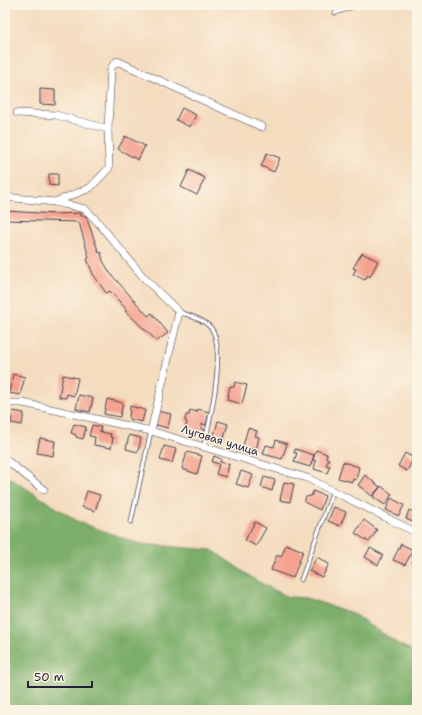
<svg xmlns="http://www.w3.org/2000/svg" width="422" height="715" font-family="'Shantell Sans',sans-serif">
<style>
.forest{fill:#7cae69;stroke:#4f6852}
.building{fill:#f5a390}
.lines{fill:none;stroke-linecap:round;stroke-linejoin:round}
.service-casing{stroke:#423e4f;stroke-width:5}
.minor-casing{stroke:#423e4f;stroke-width:8}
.service{stroke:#fff;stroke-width:3.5}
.minor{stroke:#fff;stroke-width:7}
.labels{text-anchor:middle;stroke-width:3;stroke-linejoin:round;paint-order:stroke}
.street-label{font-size:11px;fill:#22223b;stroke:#fcf5e5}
</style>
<rect width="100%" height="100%" fill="#fcf5e5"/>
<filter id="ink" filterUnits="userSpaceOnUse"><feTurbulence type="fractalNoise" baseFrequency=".025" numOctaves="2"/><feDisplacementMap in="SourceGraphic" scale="8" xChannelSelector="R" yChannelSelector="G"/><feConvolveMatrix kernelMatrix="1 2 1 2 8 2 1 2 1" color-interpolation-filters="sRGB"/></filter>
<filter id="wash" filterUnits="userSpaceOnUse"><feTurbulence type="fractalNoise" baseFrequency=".012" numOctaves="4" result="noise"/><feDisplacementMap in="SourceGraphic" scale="16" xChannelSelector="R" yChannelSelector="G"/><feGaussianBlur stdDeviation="0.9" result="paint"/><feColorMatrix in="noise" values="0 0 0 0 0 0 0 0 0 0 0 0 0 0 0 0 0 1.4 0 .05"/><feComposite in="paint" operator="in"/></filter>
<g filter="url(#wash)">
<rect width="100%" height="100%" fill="#f4dcbf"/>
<!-- forest -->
<polygon class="forest" points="5,475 79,522 140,544 212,550 257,581 288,597 306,598 352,613 400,645 417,653 417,710 5,710"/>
<g id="blocks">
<!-- building -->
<g class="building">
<polygon points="40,89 55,90 55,105 40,104"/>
<polygon points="182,108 196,115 190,127 176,120"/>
<polygon points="125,136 145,146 138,160 118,149"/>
<polygon points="267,153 280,158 274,172 261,166"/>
<polygon points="189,170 205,178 197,195 181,187"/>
<polygon points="49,174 58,174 58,186 49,185"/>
<polygon points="5,211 56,214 81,213 81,216 86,216 99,253 101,252 103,261 110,273 148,316 152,313 168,333 157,341 125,311 127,310 110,291 106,293 93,274 87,259 89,258 79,222 5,220"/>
<polygon points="362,253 378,261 370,277 368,275 365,280 353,274 356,269 353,268"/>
<polygon points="13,374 25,377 20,395 9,393"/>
<polygon points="63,375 78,378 74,396 67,394 66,398 59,397"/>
<polygon points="235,382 247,385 242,404 227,400 230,386 234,387"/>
<polygon points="79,395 93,398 90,412 76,409"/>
<polygon points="107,399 123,403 120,417 104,414"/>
<polygon points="130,406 145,410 142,422 129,419"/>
<polygon points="198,409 209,412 206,425 202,424 201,429 205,430 203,434 185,430 187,422 185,421 186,415 189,415 190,410 197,412"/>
<polygon points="13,411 24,413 22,425 11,423"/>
<polygon points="157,411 171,414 168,428 156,425 157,423 154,422"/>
<polygon points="218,421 228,424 223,441 213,438"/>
<polygon points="74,424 86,427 83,439 76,437 76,435 71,433"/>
<polygon points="92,425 101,427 100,432 111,434 110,437 113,438 111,448 94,445 95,437 89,436"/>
<polygon points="248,428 257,431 255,436 259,437 256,450 243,446"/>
<polygon points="129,435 141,438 138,452 126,449"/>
<polygon points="40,438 55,441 53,456 37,453"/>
<polygon points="276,440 287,444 282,459 263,454 266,445 274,447"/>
<polygon points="164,446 176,449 172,463 160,460"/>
<polygon points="295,449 314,455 310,467 294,462 297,453 294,453"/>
<polygon points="316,450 327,454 326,458 329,459 326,465 330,466 327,473 314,469 316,461 313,460"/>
<polygon points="187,452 202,456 197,474 182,469"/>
<polygon points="405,453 414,458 407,471 398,466"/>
<polygon points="214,456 221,459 220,462 229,464 226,477 216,474 219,464 212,462"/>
<polygon points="343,462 359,467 356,480 353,479 352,482 338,478"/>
<polygon points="241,471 253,475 248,488 236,484"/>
<polygon points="365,475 380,487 372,496 358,485"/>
<polygon points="264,477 275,480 272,491 261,487"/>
<polygon points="284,482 294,484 290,502 280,500"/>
<polygon points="381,486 392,494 385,505 373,497"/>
<polygon points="87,491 100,495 95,511 82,507"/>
<polygon points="313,491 325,496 320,510 304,502 306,497 311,496"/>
<polygon points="391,498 404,505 399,516 386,510"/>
<polygon points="334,507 346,512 340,526 328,521"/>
<polygon points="409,510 417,514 417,524 406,519"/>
<polygon points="364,520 377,530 369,542 355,533"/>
<polygon points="255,522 266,528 256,546 245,540"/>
<polygon points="286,544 303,551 293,578 271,570 277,555 281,557"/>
<polygon points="401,544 413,550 405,565 393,560"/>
<polygon points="370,548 383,555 378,565 365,557"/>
<polygon points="417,552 417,565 412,563"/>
<polygon points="317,557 329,564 322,577 309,571"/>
</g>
</g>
</g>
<g filter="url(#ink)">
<use href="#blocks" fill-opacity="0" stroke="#423e4f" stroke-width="1"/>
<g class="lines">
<!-- service casing -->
<g class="service-casing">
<g id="service">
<polyline points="335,13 359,5"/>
<path d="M179,312C190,316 207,320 213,331C225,356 210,420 204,446"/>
<polyline points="131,522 151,431"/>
<polyline points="301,580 333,491"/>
</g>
</g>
<!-- minor casing -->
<g class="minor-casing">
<g id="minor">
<polyline points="17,113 56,115 108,129"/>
<polyline points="5,197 55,202 85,209 96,220 145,279 179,312 151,431"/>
<polyline points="55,202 90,188 109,168 108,129 111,68 117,61 262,127"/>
<polyline points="5,403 23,403 151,431 307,478 417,533"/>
<polyline points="5,459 44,490"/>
</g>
</g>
<!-- service -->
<use href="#service" class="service"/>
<!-- minor -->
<use href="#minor" class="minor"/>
</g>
</g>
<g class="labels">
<!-- street labels -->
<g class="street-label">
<text transform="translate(220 440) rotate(17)" y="4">Луговая улица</text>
</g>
</g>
<!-- margin -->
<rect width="422" height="715" fill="none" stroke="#fcf5e5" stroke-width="20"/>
<!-- scale -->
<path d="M28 681v6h64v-6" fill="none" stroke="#22223b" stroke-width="2"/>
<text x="34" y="681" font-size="12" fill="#22223b" stroke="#fcf5e5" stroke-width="3" paint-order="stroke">50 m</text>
</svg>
